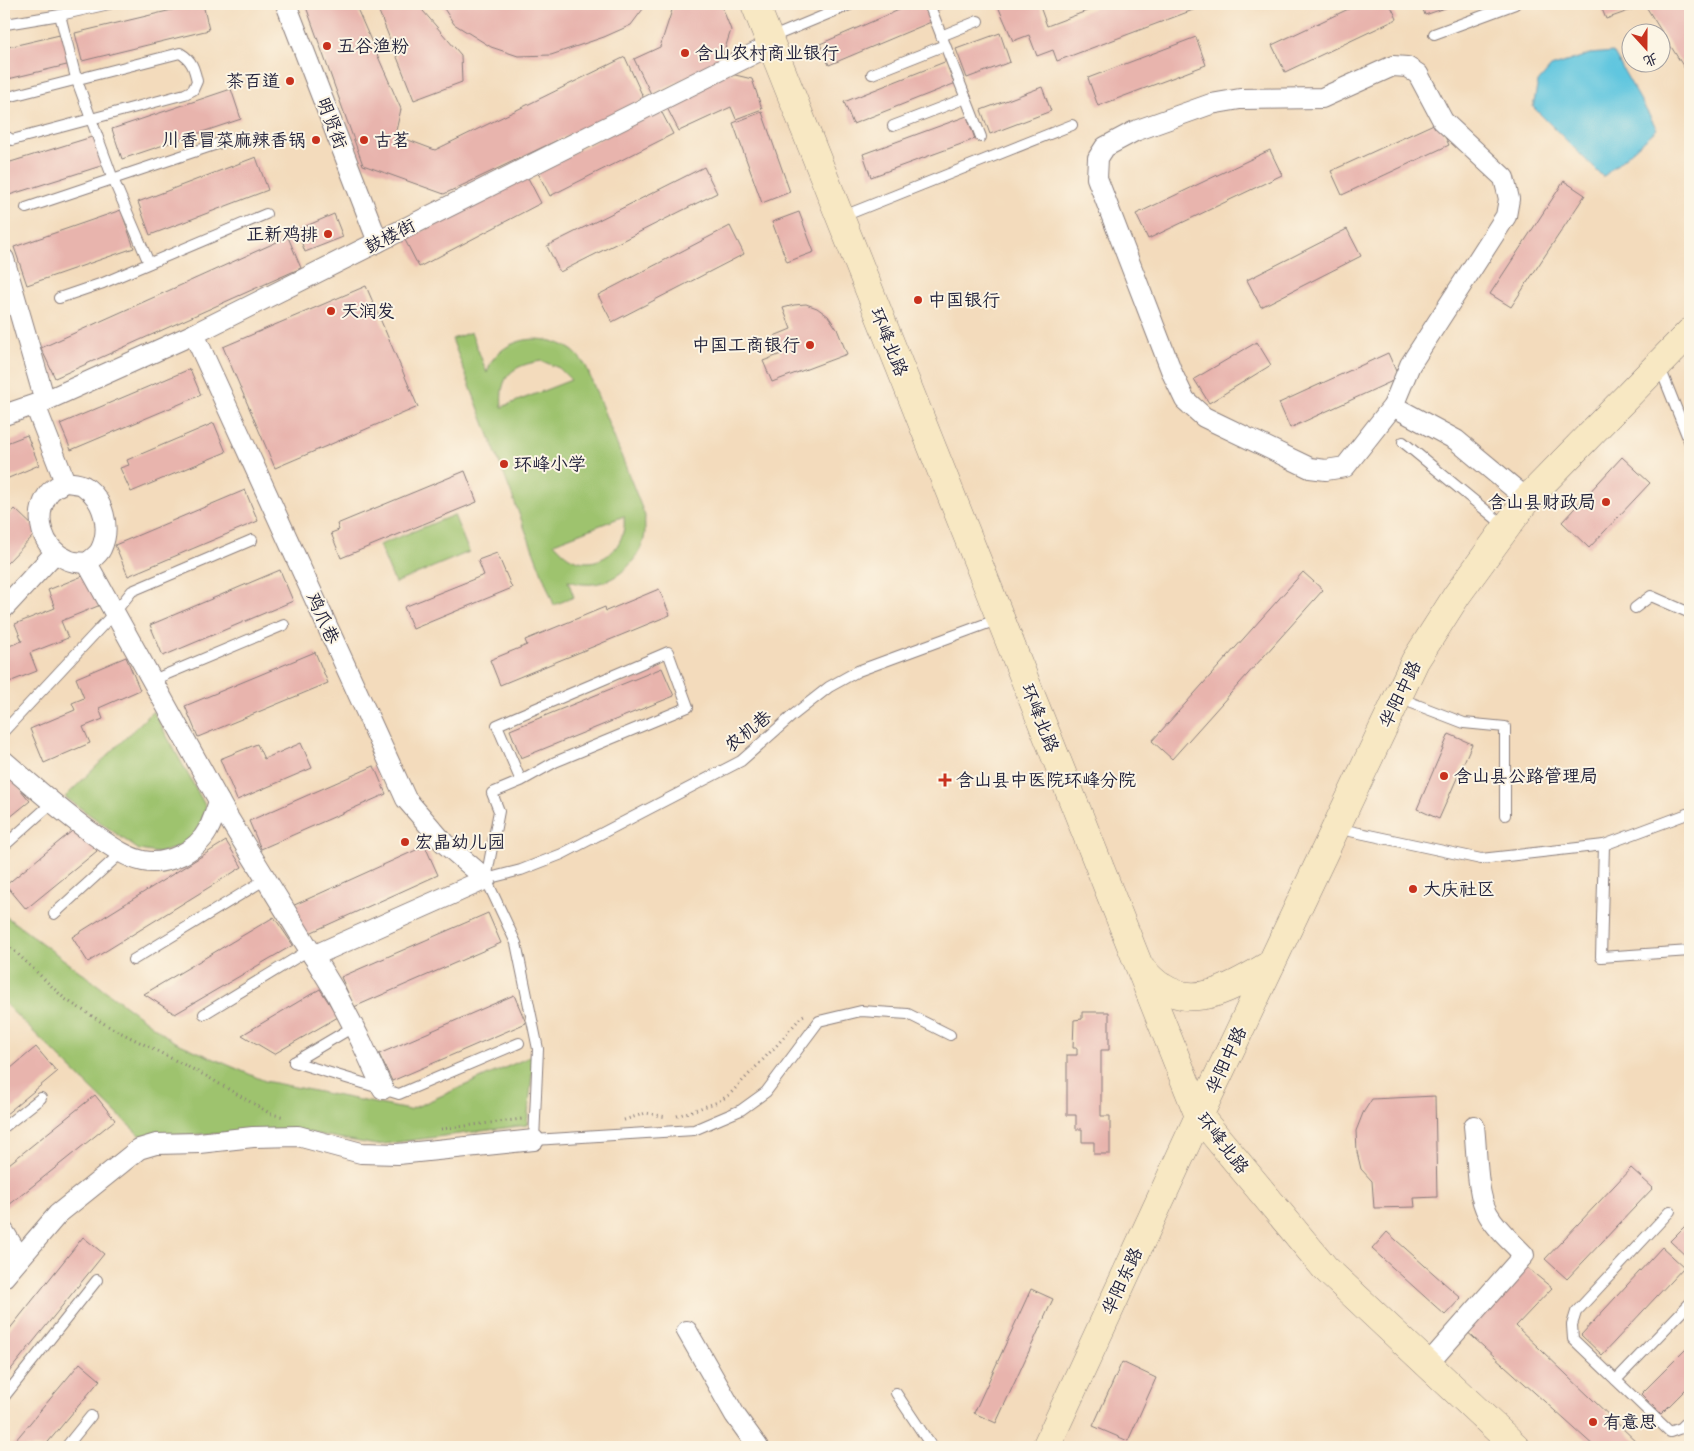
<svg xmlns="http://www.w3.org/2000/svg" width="1694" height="1451" font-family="Itim,'LXGW WenKai TC',sans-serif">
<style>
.green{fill:#9ec36e;stroke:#607254;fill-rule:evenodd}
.water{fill:#61c6df;stroke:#42748d}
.building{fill:#e8b4ad}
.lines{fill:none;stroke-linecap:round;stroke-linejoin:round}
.lane-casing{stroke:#8a7e7c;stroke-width:12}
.street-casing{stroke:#8a7e7c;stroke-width:22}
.secondary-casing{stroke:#8a7e7c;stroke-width:29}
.path{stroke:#8a7e7c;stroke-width:3;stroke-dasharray:1 4;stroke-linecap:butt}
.lane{stroke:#fff;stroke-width:10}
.street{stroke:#fff;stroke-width:20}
.secondary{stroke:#f8e8c3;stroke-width:28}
.poi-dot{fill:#c8321e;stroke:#fcf5e5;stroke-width:2}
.labels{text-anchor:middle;stroke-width:4;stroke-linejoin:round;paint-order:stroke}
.poi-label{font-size:18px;fill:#22223b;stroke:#fcf5e5;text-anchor:start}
.street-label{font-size:18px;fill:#22223b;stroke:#fcf5e5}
</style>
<rect width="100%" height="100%" fill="#fcf5e5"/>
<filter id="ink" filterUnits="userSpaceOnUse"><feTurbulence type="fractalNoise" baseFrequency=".02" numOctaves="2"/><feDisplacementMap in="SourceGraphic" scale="10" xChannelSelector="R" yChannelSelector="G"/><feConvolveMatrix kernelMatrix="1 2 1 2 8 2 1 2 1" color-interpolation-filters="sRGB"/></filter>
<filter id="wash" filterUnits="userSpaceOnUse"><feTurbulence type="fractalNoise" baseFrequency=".0096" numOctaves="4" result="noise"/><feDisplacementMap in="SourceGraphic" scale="20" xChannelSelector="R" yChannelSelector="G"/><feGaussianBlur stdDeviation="1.12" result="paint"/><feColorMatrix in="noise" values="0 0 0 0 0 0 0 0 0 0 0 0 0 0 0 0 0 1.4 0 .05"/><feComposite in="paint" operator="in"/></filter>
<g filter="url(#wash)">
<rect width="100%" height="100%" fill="#f3dbbc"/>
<!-- green -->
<g class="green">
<path d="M471,332L487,373C489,368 490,363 493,359C513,334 549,334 573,351C578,355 582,361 586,366L645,516C644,523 646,532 644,539C637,565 611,587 583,584C578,584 573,582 568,581L574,597L554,605L452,339ZM542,361L559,368L571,380L502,407C499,376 512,365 542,361ZM624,516C624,521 625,527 623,532C619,551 600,566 579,561C569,559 561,551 554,543Z"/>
<polygon points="454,515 469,552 395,583 379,545"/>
<polygon points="153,711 206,807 201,823 192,838 176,848 158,853 139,850 65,797"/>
<polygon points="4,915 173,1041 265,1081 409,1110 534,1055 527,1125 376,1145 300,1131 140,1136 4,1003"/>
</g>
<!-- water -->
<polygon class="water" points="1613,52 1657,129 1603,177 1533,107 1538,82 1551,67 1590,54"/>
<g id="blocks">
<!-- building -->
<g class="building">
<polygon points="197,4 203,4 209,30 82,61 75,33"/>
<polygon points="305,4 355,4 401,109 395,135 435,150 625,57 644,99 444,194 363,165"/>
<polygon points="376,4 417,4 461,55 462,82 414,100"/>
<polygon points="441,4 643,4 643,9 631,25 604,37 551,55 518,56 491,47 454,24"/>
<polygon points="674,4 721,4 731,30 721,61 651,94 634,59 660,47"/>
<polygon points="913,4 923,4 931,22 829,65 820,44"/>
<polygon points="934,4 954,4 937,10"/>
<polygon points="997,4 1039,4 1047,26 1105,4 1209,4 1057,61 1053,50 1037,56 1029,35 1013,41"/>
<polygon points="1359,4 1390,4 1397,19 1285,72 1272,45"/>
<polygon points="1421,4 1457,4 1425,15"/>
<polygon points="1600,4 1690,4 1690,77 1645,5 1606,19"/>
<polygon points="1000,33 1010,62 967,78 956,49"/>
<polygon points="64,34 71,64 4,80 4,48"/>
<polygon points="1196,37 1206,65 1098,106 1088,78"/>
<polygon points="947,61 956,83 853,124 844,102"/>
<polygon points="727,73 752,79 762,109 736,119 731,107 679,131 665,104"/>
<polygon points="1042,87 1051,111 990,134 981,110"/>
<polygon points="231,89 241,119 122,159 112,129"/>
<polygon points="660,109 673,134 550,196 537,171"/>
<polygon points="762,112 790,192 762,203 733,123"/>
<polygon points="967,116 975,139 871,177 863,154"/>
<polygon points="1438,122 1449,145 1342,195 1331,171"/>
<polygon points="95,136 104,165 6,196 4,190 4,164"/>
<polygon points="1270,150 1282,175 1148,239 1136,214"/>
<polygon points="256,157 268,190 150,235 138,202"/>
<polygon points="704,167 717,193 560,272 547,246"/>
<polygon points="527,176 541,203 419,267 405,240"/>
<polygon points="1564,181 1585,195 1511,307 1490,294"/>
<polygon points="121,210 134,248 27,285 14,247"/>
<polygon points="799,212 814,252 787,262 772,222"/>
<polygon points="334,214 343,237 305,252 297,230"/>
<polygon points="730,226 744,254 612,322 598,295"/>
<polygon points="1347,229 1361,256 1261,307 1247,280"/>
<polygon points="288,237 301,268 55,378 41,348"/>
<polygon points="366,286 418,407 275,468 223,347"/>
<polygon points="806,304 817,308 828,316 837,329 847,354 772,382 763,361 781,354 774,336 791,329 783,308 794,305"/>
<polygon points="1257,342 1271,365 1209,403 1194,379"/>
<polygon points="1388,353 1399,378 1290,428 1279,403"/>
<polygon points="190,369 201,395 71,450 60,424"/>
<polygon points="214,423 226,452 131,492 120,468 129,465 127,460"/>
<polygon points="27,435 39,465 4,480 4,444"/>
<polygon points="1622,457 1650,483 1589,548 1562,522"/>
<polygon points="465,471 477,502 341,558 331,533 339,530 337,524"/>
<polygon points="245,490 258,521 128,576 115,545"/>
<polygon points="15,509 38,531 4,566 4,521"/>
<polygon points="497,553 512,588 413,629 404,607 484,575 478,560"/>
<polygon points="280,570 293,601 163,656 150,625"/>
<polygon points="1303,572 1323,590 1172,759 1152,741"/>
<polygon points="90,573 103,604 61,621 68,638 30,653 37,671 4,684 4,648 22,641 15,624 55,608 48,590"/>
<polygon points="659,589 670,615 500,685 490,660 527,645 525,640 605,607 606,611"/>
<polygon points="315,652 328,683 198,737 185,706"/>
<polygon points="126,657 140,690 99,708 103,719 83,727 90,743 44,763 30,729 75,710 72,703 84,698 76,678"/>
<polygon points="662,668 674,696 521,758 510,730"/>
<polygon points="1449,734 1472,744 1439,819 1417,809"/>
<polygon points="301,743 312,768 237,800 220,759 257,744 264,759"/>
<polygon points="374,766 386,794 261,849 249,821"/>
<polygon points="10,777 30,801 4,822 4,782"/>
<polygon points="77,827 97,851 26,909 6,885"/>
<polygon points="226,841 242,867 88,962 72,937"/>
<polygon points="425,846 438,875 303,936 290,907"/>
<polygon points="488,913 501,943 354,1007 341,977"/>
<polygon points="274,917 293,945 175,1014 144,994"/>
<polygon points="320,989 338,1017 274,1054 242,1035"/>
<polygon points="514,995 526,1023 392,1081 379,1054"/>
<polygon points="1082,1012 1109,1012 1109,1050 1101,1050 1101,1116 1110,1116 1110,1154 1094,1154 1094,1142 1082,1142 1082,1129 1076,1129 1076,1115 1067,1115 1067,1055 1077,1055 1077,1048 1073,1048 1074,1020 1082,1019"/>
<polygon points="36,1047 57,1072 5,1115 4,1074"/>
<polygon points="95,1095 115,1120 4,1209 4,1168"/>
<polygon points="1435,1096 1437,1197 1414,1198 1415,1207 1374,1208 1372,1181 1361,1169 1357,1152 1356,1131 1363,1113 1372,1099"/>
<polygon points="1631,1168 1653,1188 1567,1279 1545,1259"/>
<polygon points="1690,1221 1690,1260 1670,1241"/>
<polygon points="1387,1232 1461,1298 1445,1315 1372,1249"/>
<polygon points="83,1237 104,1254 4,1378 4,1336"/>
<polygon points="1662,1247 1684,1267 1602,1355 1581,1335"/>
<polygon points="1525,1266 1552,1288 1516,1326 1642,1447 1595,1447 1464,1329"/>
<polygon points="1031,1289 1053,1299 996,1423 974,1413"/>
<polygon points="1690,1345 1690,1385 1661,1414 1641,1394"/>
<polygon points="1122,1362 1156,1378 1128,1441 1093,1426"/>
<polygon points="80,1363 100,1380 44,1447 10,1447"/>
</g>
</g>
</g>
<g filter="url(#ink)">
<use href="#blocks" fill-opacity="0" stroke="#8a7e7c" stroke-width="1"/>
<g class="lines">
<!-- lane casing -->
<g class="lane-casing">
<g id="lane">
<polyline points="929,4 981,137"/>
<polyline points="60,15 76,78 113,179 149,263"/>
<polyline points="6,24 60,15 109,4"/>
<polyline points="1434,34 1515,4"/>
<polyline points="941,36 978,21"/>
<polyline points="770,38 852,4"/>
<polyline points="872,74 945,45"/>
<path d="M4,98L180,53C192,60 194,68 197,81L193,90L185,94L12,140L4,135"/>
<polyline points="893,126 966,98"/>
<polyline points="26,208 235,138"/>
<polyline points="841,217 1072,125"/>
<polyline points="59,298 103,283 266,214"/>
<polyline points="1659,365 1690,443"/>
<polyline points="1403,442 1506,527"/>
<polyline points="1635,608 1651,596 1690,613"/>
<polyline points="153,680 284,625"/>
<polyline points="1399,698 1464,723 1505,727 1505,815"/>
<polyline points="4,731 115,612 132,591 252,540"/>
<polyline points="521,781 497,725 668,652 688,707 555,762 521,781 492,793 499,811 486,879 516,943 538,1049 534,1140 694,1130 741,1110 766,1092 819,1021 861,1011 908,1014 950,1035"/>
<polyline points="1336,828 1481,859 1604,845 1690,813"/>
<polyline points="1604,845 1601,957 1690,951"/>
<polyline points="4,846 52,803"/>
<polyline points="486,879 521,870 562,854 741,761 792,716 829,687 858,671 999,619"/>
<polyline points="54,914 121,853"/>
<polyline points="133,960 266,879"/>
<polyline points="204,1014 309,950"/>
<polyline points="294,1062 399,1094 519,1043"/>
<polyline points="294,1062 353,1027"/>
<polyline points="4,1127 41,1098"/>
<polyline points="1670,1211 1576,1312 1572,1325 1573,1339 1670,1432 1681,1428 1690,1419"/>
<polyline points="1616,1380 1690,1303"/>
<polyline points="896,1393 932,1447"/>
<polyline points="4,1397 97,1280"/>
<polyline points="66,1447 91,1416"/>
</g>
</g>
<!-- street casing -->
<g class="street-casing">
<g id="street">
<polyline points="286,4 378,242"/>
<polygon points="1393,66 1407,67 1418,74 1443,121 1504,178 1509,199 1506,216 1410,365 1393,406 1345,467 1326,470 1310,468 1204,417 1185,400 1173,375 1097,178 1098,158 1105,147 1135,131 1211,104 1240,99 1322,98"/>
<polyline points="4,259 45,401"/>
<polyline points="194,334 406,799 444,843 486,879 313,956"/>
<path d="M35,405L65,482C60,485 53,488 49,493C32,516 42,549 68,560C74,563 81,562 87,563C92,559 99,554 101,549C111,528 104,500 84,486C79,483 71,483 65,482"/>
<polyline points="1393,406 1456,440 1527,499"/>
<polyline points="4,415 45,401 194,334 771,45"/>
<polyline points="87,563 229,819 336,993 361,1041 383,1089"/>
<polyline points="4,608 55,553"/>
<path d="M4,761C34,787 63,813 96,836C111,846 125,857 143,861C167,866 197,851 208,830C213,821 216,811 219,801"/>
<polyline points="4,1232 20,1258"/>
<polyline points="4,1277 58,1214 139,1149 156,1144 199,1143 253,1137 298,1136 361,1153 398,1154 534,1140"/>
<polyline points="687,1331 735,1415 758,1447"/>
<path d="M1428,1364L1524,1255C1512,1242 1497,1230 1488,1214C1476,1194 1477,1150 1474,1126"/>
</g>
</g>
<!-- secondary casing -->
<g class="secondary-casing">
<g id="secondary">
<polyline points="755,4 1199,1116 1325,1268 1516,1447"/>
<path d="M1141,969C1148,975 1154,983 1162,987C1198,1011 1239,983 1271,964"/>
<polyline points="1046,1447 1199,1116 1415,661 1457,595 1527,499 1690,332"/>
</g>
</g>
<!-- path -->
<g class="path">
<polyline points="4,941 65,999 108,1026 206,1076 271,1114 285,1117"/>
<polyline points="677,1116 718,1102 729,1095 777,1045 802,1016 806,1014"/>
<polyline points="624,1120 646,1113 666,1117"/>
<polyline points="441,1129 522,1119"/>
</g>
<!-- lane -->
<use href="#lane" class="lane"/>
<!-- street -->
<use href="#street" class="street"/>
<!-- secondary -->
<use href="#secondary" class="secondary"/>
</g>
</g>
<!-- markers -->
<g class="poi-dot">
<circle cx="327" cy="46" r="5"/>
<circle cx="685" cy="53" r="5"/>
<circle cx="290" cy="81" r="5"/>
<circle cx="316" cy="140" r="5"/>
<circle cx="364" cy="140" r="5"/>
<circle cx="328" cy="234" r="5"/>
<circle cx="918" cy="300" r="5"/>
<circle cx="331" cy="311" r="5"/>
<circle cx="810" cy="345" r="5"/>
<circle cx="504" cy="464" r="5"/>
<circle cx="1606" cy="502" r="5"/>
<circle cx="1444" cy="776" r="5"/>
<path d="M942.5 772.5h5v5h5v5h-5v5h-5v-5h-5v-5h5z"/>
<circle cx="405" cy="842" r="5"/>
<circle cx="1413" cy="889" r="5"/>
<circle cx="1593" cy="1422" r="5"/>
</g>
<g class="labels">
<!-- poi labels -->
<g class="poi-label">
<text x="337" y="52">五谷渔粉</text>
<text x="695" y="59">含山农村商业银行</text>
<text x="280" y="87" text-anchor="end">茶百道</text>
<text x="306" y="146" text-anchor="end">川香冒菜麻辣香锅</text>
<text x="374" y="146">古茗</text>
<text x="318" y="240" text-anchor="end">正新鸡排</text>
<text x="928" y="306">中国银行</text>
<text x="341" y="317">天润发</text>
<text x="800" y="351" text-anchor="end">中国工商银行</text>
<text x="514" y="470">环峰小学</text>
<text x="1596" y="508" text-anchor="end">含山县财政局</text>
<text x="1454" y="782">含山县公路管理局</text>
<text x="956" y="786">含山县中医院环峰分院</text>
<text x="415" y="848">宏晶幼儿园</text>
<text x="1423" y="895">大庆社区</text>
<text x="1603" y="1428">有意思</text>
</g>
<!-- street labels -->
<g class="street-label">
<text transform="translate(332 123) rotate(69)" y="6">明贤街</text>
<text transform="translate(390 236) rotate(-27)" y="6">鼓楼街</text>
<text transform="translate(889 342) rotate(68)" y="6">环峰北路</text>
<text transform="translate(323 618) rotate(66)" y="6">鸡爪巷</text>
<text transform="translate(1400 694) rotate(-64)" y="6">华阳中路</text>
<text transform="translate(1040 718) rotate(68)" y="6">环峰北路</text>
<text transform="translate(748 731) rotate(-39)" y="6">农机巷</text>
<text transform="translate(1226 1060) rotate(-65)" y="6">华阳中路</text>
<text transform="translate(1223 1143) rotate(52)" y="6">环峰北路</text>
<text transform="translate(1122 1281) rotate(-65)" y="6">华阳东路</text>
</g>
</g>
<!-- margin -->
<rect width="1694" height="1451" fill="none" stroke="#fcf5e5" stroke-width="20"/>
<!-- north arrow -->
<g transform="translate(1646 48) rotate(159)"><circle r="24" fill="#fcf5e5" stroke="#a5a1a1"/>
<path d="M0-4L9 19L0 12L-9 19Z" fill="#c8321e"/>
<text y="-8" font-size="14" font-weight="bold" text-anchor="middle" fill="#22223b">北</text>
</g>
</svg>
